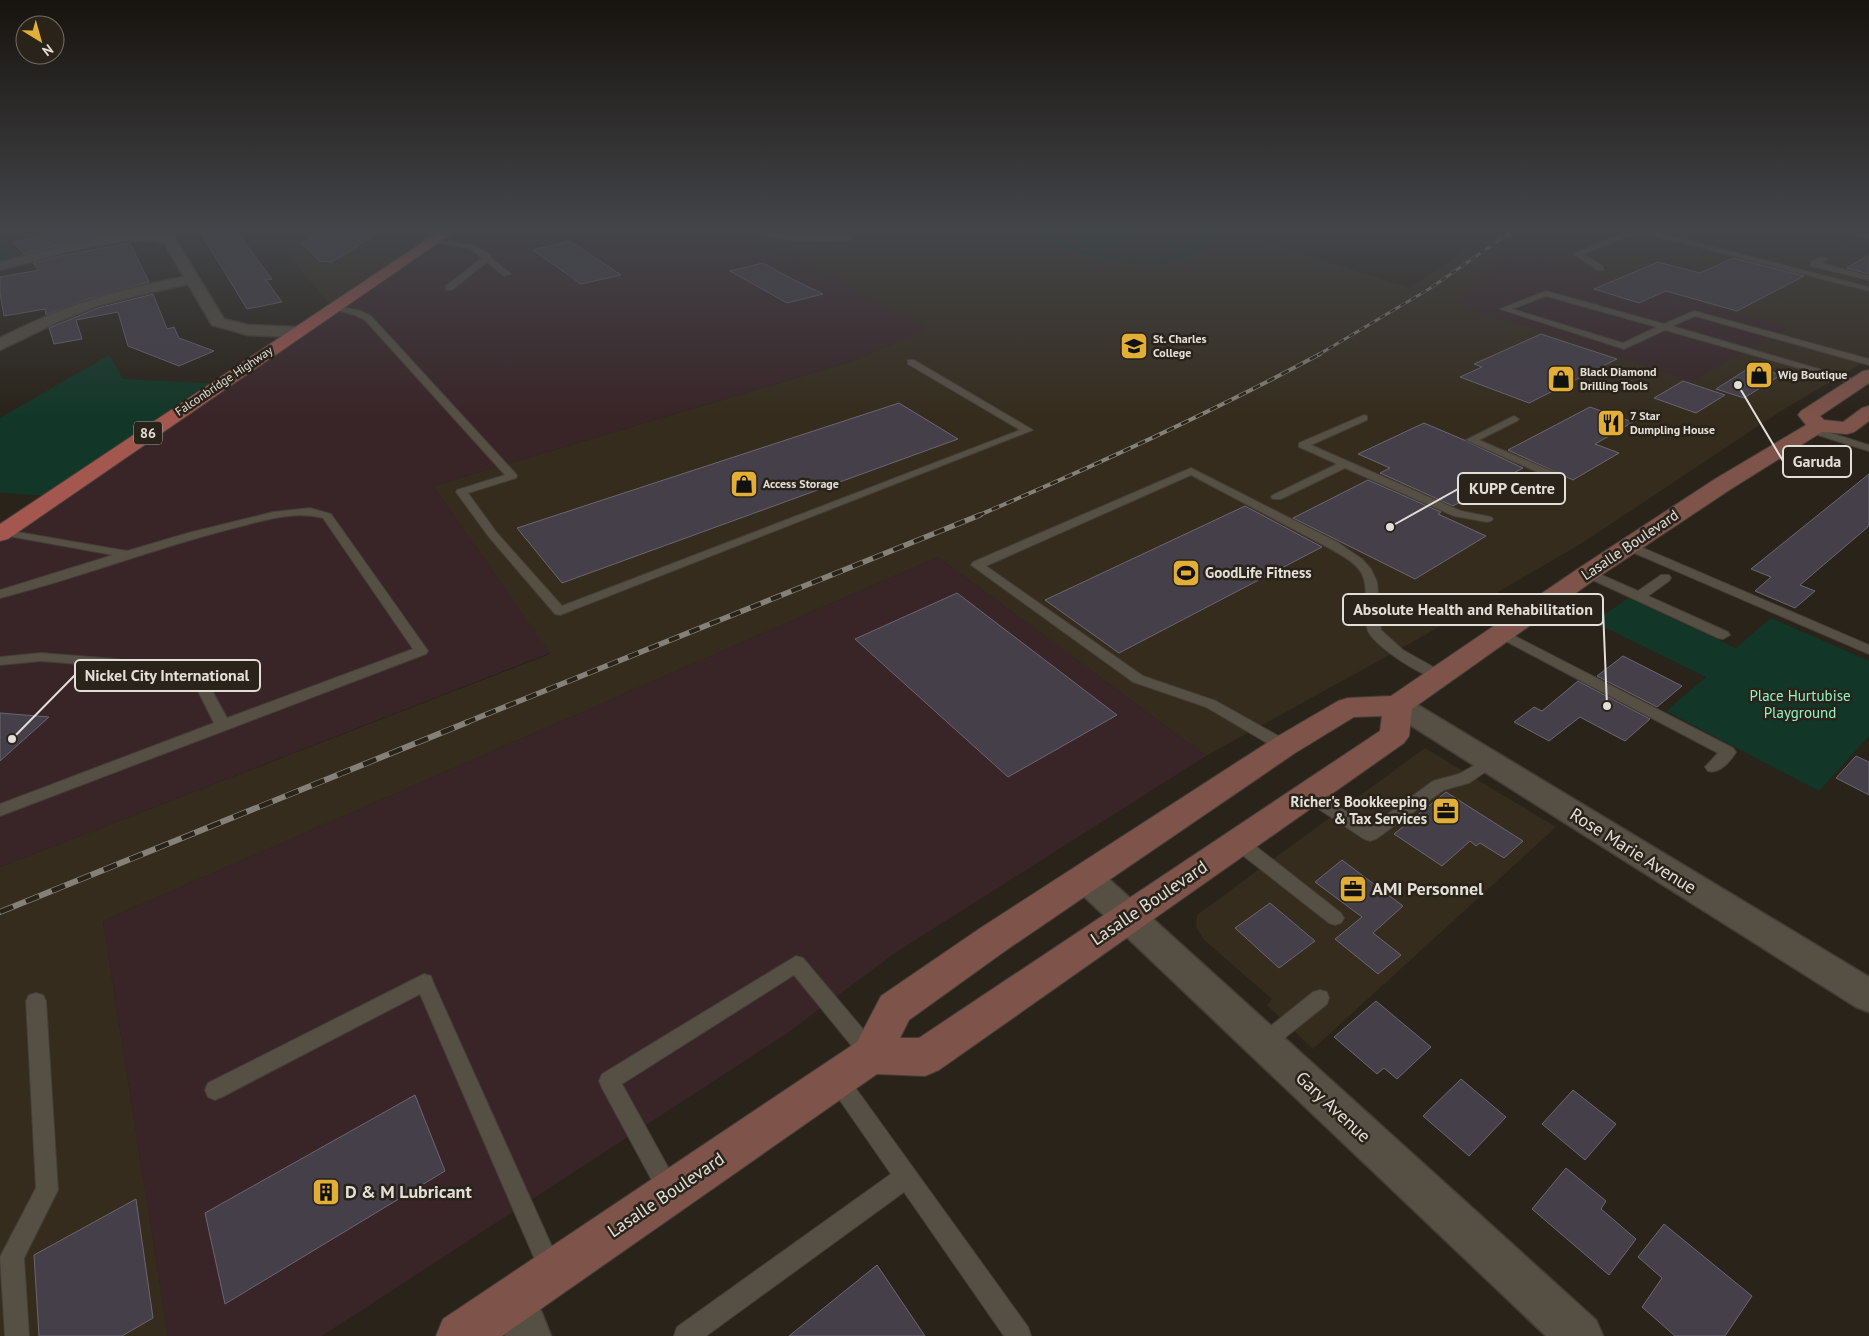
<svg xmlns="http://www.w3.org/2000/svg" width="1869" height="1336" font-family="'PT Sans',sans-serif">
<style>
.built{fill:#352c1d}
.industrial{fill:#392528}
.green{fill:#123728}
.building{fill:#453f4a;stroke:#6c6672}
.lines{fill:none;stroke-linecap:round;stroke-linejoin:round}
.service-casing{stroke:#443e38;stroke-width:2}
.minor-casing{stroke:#443e38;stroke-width:3}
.secondary-casing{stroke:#443e38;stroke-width:2}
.primary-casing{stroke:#443e38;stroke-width:2}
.service{fill:#564f44;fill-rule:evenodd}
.minor{fill:#564f44;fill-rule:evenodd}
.secondary{fill:#7d534a;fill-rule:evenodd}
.primary{fill:#a4574f;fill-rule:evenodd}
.rail-far3-casing{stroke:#858078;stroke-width:3}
.rail-far2-casing{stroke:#858078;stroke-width:4}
.rail-far1-casing{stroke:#858078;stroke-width:5.5}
.rail-casing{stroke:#858078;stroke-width:6}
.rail-far3{stroke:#292319;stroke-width:2;stroke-dasharray:6;stroke-linecap:butt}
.rail-far2{stroke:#292319;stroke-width:2.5;stroke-dasharray:8;stroke-linecap:butt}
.rail-far1{stroke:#292319;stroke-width:4;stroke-dasharray:11;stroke-linecap:butt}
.rail{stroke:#292319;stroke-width:4.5;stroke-dasharray:14;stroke-linecap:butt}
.labels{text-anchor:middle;stroke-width:5;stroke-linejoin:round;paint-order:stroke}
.far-poi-label{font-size:12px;font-weight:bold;fill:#e2ded8;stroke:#292319;text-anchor:start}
.far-street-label{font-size:12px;fill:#e2ded8;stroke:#292319}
.shield{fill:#292319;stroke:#aaa69f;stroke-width:1}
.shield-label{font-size:14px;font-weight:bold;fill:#e2ded8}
.street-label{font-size:15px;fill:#e2ded8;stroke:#292319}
.poi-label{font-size:15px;font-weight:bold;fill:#e2ded8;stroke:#292319;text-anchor:start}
.park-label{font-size:15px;fill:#8ff4c8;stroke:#292319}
.near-street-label{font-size:18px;fill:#e2ded8;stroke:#292319}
.near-poi-label{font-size:18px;font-weight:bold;fill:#e2ded8;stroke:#292319;text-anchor:start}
.leader{fill:none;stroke:#e2ded8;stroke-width:2}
.callout-dot{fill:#e2ded8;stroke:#292319;stroke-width:2}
.callout{fill:#292319;stroke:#e2ded8;stroke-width:2}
.callout-label{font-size:16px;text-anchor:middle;font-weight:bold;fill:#e2ded8}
</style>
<rect width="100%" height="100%" fill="#292319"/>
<!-- built -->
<g class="built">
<polygon points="270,230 451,230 333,309"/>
<polygon points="562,230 630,230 578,241"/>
<polygon points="742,230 1229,230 1409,288 1494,230 1785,230 1869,249 1869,359 1781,411 1582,543 1418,639 1206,756 938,557 103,921 168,1336 0,1336 0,867 550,654 433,486 849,362 928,329"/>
<polygon points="1425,748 1556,827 1313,1049 1267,1005 1272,999 1204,940 1196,927 1197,915"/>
</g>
<!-- industrial -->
<g class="industrial">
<polygon points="451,230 562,230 578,241 630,230 742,230 929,329 849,362 433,486 550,653 0,867 0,535"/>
<polygon points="1785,230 1869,230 1869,249 1833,241"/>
<polygon points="1519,251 1788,328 1691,381 1454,303"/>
<polygon points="938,557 1206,756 895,953 786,1034 322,1336 168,1336 103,921"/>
</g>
<!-- green -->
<g class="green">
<path d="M1019,230C1046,230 1064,243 1089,251C1114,258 1182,265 1199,241L1193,230H1206L1213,242C1192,271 1110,263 1080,254C1059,247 1039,238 1019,230Z"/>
<polygon points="1046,230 1161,230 1096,248"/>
<polygon points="0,235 20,260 0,266"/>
<polygon points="109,355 123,379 222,384 57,496 0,493 0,418"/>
<polygon points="1628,598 1736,648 1771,618 1869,661 1869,736 1819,791 1666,711 1706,677 1594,622"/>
</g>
<!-- building -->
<g class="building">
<polygon points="41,230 123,230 125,233 87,238 24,254 13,242 47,235"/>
<polygon points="199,230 235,230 272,279 266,280 282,302 247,309"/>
<polygon points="326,230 383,230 332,262 319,261 302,243"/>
<polygon points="570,241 621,275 581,284 533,250"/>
<polygon points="130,243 149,282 89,299 46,315 45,309 4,316 0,293 0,277 39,270 33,263 60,256"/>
<polygon points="1869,255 1869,274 1847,268"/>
<polygon points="1733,258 1804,276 1737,311 1666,291 1639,303 1594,289 1658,262 1700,273"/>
<polygon points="763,263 792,279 823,294 787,303 730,271"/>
<polygon points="153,294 167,329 174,327 179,338 214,351 179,366 128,346 118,312 76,320 82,339 54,344 49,328 98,308"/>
<polygon points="1541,334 1617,359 1529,403 1460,377 1482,367 1474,364"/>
<polygon points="1752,366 1781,375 1744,398 1716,389"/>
<polygon points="1683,381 1725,395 1696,413 1654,398"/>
<polygon points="899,403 958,439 562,583 517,528"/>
<polygon points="1590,407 1633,422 1595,444 1619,453 1573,480 1508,450"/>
<polygon points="1424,423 1464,440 1523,468 1453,506 1380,473 1390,468 1358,454"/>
<polygon points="1869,474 1869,526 1800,585 1815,591 1795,608 1755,591 1771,577 1751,569"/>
<polygon points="1368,480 1441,512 1438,514 1486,536 1415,579 1293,518"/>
<polygon points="1245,506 1322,547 1119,653 1045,600"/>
<polygon points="957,593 1117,715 1008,777 855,639"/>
<polygon points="1623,656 1682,686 1657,707 1597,676"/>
<polygon points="1578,681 1650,719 1625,741 1580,717 1549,741 1514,722 1534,707 1542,711"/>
<polygon points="0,713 49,717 0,761"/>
<polygon points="1856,756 1869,762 1869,795 1836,778"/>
<polygon points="1446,792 1523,841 1504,858 1480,843 1476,846 1470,841 1442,866 1394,834"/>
<polygon points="1342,860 1403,906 1373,933 1401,955 1378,974 1335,939 1362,917 1315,882"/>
<polygon points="1270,903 1315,941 1279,968 1235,928"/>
<polygon points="1376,1001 1431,1047 1397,1079 1384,1068 1377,1074 1334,1037"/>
<polygon points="1461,1079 1506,1117 1469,1156 1423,1116"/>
<polygon points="1573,1090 1616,1124 1585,1160 1542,1124"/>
<polygon points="415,1095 445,1171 225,1304 205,1213"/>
<polygon points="1566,1168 1606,1201 1601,1209 1636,1239 1609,1275 1532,1209"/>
<polygon points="136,1199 153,1318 122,1336 39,1336 34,1255"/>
<polygon points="1664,1224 1752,1296 1725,1336 1675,1336 1642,1307 1662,1278 1638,1257"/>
<polygon points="877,1265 925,1336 789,1336"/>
</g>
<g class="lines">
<!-- service casing -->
<g class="service-casing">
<g id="service">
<path d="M752,230L788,235L848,237L851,239L848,241C825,241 768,244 752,230Z"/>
<polygon points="1633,230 1646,230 1869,287 1869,291 1639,232 1583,254 1603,266 1603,270 1597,270 1573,254"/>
<polygon points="1835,230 1846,230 1869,235 1869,239"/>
<polygon points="433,239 473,245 491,255 491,258 511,274 504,276 487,262 452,290 446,290 446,286 482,258 469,248 431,242 430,241"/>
<polygon points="1821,257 1828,259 1821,263 1869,276 1869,280 1811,266 1811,262"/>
<path d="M1546,291L1664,324L1694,311L1869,359V365L1695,316L1672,326L1863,382L1861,384H1855L1665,330L1624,349L1500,309ZM1546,296L1657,327L1623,343L1512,309Z"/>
<polygon points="332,305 361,311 371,316 516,474 517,476 516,478 468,493 497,533 562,606 1020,430 908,364 908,360 914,360 1033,430 560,615 555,614 489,537 456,492 457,490 505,475 365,320 355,315 332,309"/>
<polygon points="1364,415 1367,416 1367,420 1311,445 1461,511 1491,517 1493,519 1491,521 1487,522 1454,516 1345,468 1281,499 1273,499 1271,497 1273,495 1337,464 1299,447 1299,443"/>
<polygon points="1514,416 1519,419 1517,421 1479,440 1563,476 1564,478 1563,480 1555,480 1466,440"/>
<polygon points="1812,427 1869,445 1869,451 1808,432 1807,430"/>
<path d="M1191,468L1337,542L1362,559L1371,569L1377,582L1381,630L1403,650L1444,673L1446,676L1444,679C1430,683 1374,646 1368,631C1362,613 1370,592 1362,574C1356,562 1339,554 1329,548L1191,475L986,566L1143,676L1216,701L1289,742L1291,746L1289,750L1284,751L1279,750L1206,707L1133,682L971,565L973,562Z"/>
<path d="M310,508L331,514L426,648L428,651L426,654L0,816V804L214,723L193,681L116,667L41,661L0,665V657L41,653L116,659L203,674L227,718L413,649L323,518C294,510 262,521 234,528C155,548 79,578 0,598V590L113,555L3,535H0V529L127,551L188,533L273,512Z"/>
<polygon points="1629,542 1869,645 1869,654 1625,549 1623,546 1625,543"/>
<polygon points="1588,569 1638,591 1661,575 1669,575 1671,578 1669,581 1648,596 1728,632 1730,635 1723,639 1718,638 1584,576 1582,573"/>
<path d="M1501,629L1733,748L1736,752C1730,762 1719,774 1708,771L1705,767L1718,753L1496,636L1494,633L1496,630Z"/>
<polygon points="1489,757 1494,758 1497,762 1494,766 1469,783 1444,790 1376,839 1370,841 1364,839 1302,798 1300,794 1302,790 1308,788 1314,790 1370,827 1433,781 1459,774"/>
<polygon points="1238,836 1244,837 1341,913 1344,918 1341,923 1335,925 1329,923 1232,847 1230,842 1232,837"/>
<polygon points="796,956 803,958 878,1047 881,1054 878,1061 871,1063 864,1061 794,975 622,1084 680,1189 677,1197 669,1200 661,1197 602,1088 599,1081 602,1074"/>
<polygon points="424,974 431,976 433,982 558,1260 562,1268 558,1276 550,1280 542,1276 420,994 222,1097 215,1100 208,1097 205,1090 208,1083"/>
<polygon points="1320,990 1327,992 1329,998 1327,1004 1271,1049 1264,1052 1257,1049 1254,1043 1257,1037 1313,992"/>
<polygon points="36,993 43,995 46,1001 58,1190 24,1258 29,1336 5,1336 0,1257 36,1188 26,1001 29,995"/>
<polygon points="837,1069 844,1072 1028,1327 1031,1336 1004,1336 904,1192 706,1336 674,1336 677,1327 891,1174 830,1086 827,1079 830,1072"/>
</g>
</g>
<!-- minor casing -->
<g class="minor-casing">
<g id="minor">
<path d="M137,233H157L174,237L224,319L248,325L296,327L302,329L304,332L302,335L296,337L248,335L212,325L188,284L131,297L97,306L62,320L0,350V338C63,306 114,290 184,277L164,243C124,232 41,260 0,270V262L87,240Z"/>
<polygon points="1398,696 1408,699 1869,977 1869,1012 1856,1007 1388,711 1384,705 1388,699"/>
<polygon points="1086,865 1098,869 1596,1320 1603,1336 1546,1336 1074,887 1070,878 1074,869"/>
<polygon points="514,1276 530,1283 551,1336 505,1336 491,1299 498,1283"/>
</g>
</g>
<!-- secondary casing -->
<g class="secondary-casing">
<path id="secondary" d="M1869,370V383L1820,416L1824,420L1843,422L1862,408L1869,406V421L1854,432L1847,434L1822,432L1731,489L1597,578L1412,709L1409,736L1404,743L939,1070L925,1076L877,1074L502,1336H436L443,1319L857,1042L881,996L979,929L1273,739L1338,701L1348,698L1391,696L1579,568L1715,479L1806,425L1798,415L1801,411L1863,371ZM1382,716L1380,731L919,1038H900L909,1020L1005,951L1295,753L1354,717Z"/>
</g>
<!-- primary casing -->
<g class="primary-casing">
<polygon id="primary" points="441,230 457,230 8,539 0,541 0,524"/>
</g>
<!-- service -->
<use href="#service" class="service"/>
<!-- minor -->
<use href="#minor" class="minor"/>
<!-- secondary -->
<use href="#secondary" class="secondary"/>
<!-- primary -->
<use href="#primary" class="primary"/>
<!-- rail-far3 casing -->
<g class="rail-far3-casing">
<polyline id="rail-far3" points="1318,355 1429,289 1514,230"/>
</g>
<!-- rail-far2 casing -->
<g class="rail-far2-casing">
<path id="rail-far2" d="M977,516C1094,466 1208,414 1320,354"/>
</g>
<!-- rail-far1 casing -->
<g class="rail-far1-casing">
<polyline id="rail-far1" points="465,723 980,515"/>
</g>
<!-- rail casing -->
<g class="rail-casing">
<polyline id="rail" points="0,912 468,722"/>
</g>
<!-- rail-far3 -->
<use href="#rail-far3" class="rail-far3"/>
<!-- rail-far2 -->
<use href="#rail-far2" class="rail-far2"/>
<!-- rail-far1 -->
<use href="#rail-far1" class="rail-far1"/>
<!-- rail -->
<use href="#rail" class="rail"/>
</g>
<!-- sky -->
<linearGradient id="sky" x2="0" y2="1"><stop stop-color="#17130e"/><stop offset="0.55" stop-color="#434549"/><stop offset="1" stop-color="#434549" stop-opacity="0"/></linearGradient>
<rect width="1869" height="417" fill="url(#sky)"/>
<!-- icons -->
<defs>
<g id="school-square" transform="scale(1.4375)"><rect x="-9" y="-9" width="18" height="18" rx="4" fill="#e3ae35" stroke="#292319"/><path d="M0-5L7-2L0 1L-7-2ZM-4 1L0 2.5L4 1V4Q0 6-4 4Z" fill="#111"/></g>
<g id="shop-square" transform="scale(1.4375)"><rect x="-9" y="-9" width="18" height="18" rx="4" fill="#e3ae35" stroke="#292319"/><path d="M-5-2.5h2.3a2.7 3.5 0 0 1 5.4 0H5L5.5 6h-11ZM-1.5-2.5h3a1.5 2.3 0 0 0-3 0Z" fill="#111"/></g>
<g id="restaurant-square" transform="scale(1.4375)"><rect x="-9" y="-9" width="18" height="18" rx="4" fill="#e3ae35" stroke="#292319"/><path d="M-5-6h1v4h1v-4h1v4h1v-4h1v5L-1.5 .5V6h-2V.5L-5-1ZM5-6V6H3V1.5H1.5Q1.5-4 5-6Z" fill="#111"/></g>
<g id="stadium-square" transform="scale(1.4375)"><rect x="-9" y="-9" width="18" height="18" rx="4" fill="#e3ae35" stroke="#292319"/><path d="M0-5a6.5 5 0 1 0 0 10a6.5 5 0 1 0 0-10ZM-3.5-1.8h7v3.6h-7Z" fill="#111"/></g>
<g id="office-square" transform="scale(1.4375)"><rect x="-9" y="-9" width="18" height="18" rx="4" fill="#e3ae35" stroke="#292319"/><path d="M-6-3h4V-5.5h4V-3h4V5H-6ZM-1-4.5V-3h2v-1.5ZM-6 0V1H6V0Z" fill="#111"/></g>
<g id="building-square" transform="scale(1.4375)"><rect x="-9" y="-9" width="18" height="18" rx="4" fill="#e3ae35" stroke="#292319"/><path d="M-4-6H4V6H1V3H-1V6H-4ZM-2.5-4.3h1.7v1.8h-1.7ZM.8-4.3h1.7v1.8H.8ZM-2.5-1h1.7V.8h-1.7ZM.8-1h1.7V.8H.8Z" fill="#111"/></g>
</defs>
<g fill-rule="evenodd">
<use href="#school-square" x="1134" y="346"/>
<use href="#shop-square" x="1759" y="375"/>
<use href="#shop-square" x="1561" y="379"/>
<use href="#restaurant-square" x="1611" y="423"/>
<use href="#shop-square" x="744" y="484"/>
<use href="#stadium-square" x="1186" y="573"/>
<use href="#office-square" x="1446" y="811"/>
<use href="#office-square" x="1353" y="889"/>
<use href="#building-square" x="326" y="1192"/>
</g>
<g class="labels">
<!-- far-poi labels -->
<g class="far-poi-label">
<text x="1153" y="343">St. Charles<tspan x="1153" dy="14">College</tspan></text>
<text x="1580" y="376">Black Diamond<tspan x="1580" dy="14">Drilling Tools</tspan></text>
<text x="1778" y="379">Wig Boutique</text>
<text x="1630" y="420">7 Star<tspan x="1630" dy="14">Dumpling House</tspan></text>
<text x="763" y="488">Access Storage</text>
</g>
<!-- far-street labels -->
<g class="far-street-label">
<text transform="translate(224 381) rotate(-34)" y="4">Falconbridge Highway</text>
</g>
<!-- shield labels -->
<rect class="shield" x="134" y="421.5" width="28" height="23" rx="4"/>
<g class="shield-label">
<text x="148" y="438">86</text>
</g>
<!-- street labels -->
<g class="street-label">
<text transform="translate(1630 545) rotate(-34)" y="5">Lasalle Boulevard</text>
</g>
<!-- poi labels -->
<g class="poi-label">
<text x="1205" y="578">GoodLife Fitness</text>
<text x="1427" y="807" text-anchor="end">Richer's Bookkeeping<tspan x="1427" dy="17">&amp; Tax Services</tspan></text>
</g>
<!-- park labels -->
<g class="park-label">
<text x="1800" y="701">Place Hurtubise<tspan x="1800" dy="17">Playground</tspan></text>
</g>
<!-- near-street labels -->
<g class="near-street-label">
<text transform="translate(1633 851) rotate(32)" y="6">Rose Marie Avenue</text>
<text transform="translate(1149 903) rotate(-34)" y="6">Lasalle Boulevard</text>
<text transform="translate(1333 1107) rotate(43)" y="6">Gary Avenue</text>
<text transform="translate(666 1195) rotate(-34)" y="6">Lasalle Boulevard</text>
</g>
<!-- near-poi labels -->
<g class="near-poi-label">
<text x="1372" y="895">AMI Personnel</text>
<text x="345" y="1198">D &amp; M Lubricant</text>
</g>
</g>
<!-- callouts -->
<path class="leader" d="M1738 385L1783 461M1390 527L1458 489M1607 706L1603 609M12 739L75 675"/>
<g class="callout-dot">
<circle cx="1738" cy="385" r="5"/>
<circle cx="1390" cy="527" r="5"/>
<circle cx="1607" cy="706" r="5"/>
<circle cx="12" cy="739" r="5"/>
</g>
<g class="callout">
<rect x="1783" y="446" width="68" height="31" rx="5"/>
<rect x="1458" y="473" width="107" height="31" rx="5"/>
<rect x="1343" y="594" width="260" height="31" rx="5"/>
<rect x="75" y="660" width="185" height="31" rx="5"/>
</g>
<g class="callout-label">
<text x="1817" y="467">Garuda</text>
<text x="1512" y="494">KUPP Centre</text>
<text x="1473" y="615">Absolute Health and Rehabilitation</text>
<text x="167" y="681">Nickel City International</text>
</g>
<!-- north arrow -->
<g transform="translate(40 40) rotate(143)"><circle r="24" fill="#292319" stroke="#736e65"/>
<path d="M0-4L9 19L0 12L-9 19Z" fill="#e3ae35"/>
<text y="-8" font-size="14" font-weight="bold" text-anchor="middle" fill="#e2ded8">N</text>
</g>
</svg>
